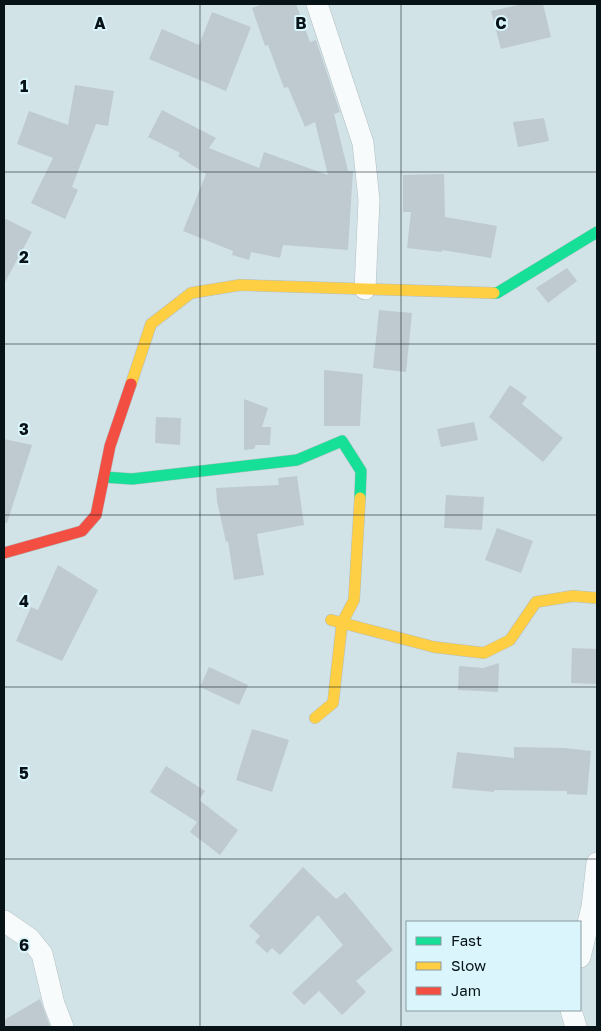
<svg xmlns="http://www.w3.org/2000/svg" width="601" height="1031" font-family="'Golos Text',sans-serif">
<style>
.building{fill:#becad0}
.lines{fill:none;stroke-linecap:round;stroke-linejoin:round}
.street-casing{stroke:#b2bfc2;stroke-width:22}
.fast-casing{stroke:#b2bfc2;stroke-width:12}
.slow-casing{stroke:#b2bfc2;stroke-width:12}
.jam-casing{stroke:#b2bfc2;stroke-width:12}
.street{stroke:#f8fbfc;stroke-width:21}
.fast{stroke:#16e098;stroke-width:11}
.slow{stroke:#ffcf43;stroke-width:11}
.jam{stroke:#f24e42;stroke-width:11}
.grid{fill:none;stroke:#071317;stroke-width:1;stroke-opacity:0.55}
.grid-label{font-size:16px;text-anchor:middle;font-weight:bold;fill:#071317;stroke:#daf5fc;stroke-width:4;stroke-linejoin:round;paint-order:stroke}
</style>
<rect width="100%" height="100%" fill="#d2e3e8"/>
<!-- building -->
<g class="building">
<polygon points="263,4 296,4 310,42 316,40 340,112 334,114 348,171 353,171 348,250 283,245 280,258 251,252 249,260 232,255 233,251 183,231 206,174 178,156 180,153 148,137 162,110 216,138 209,148 259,168 264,152 328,175 315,122 305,127 288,87 284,88 268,45 265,46 252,8"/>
<polygon points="523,4 543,4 551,37 501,49 491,11"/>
<polygon points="212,12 251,27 226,91 149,59 162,29 199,45"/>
<polygon points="75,85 114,91 108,126 96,124 72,187 78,190 65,219 31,203 53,158 17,144 29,111 68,125"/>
<polygon points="544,118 549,141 518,147 513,122"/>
<polygon points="444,174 445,217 497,226 491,258 442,250 442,252 407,248 411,212 403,212 403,175"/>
<polygon points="4,218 32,232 4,284"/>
<polygon points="567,268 577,281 548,303 536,288"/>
<polygon points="379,310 412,313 406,372 373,368"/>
<polygon points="324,370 363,374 360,426 324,426"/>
<polygon points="510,385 527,397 522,404 563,438 543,462 489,417"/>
<polygon points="244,399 268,408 262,427 271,427 270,445 256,445 254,449 244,450"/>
<polygon points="156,417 181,418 180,445 155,443"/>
<polygon points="474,422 478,440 441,447 437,429"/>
<polygon points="4,439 32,445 7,523 4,523"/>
<polygon points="297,476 304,525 257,534 264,575 234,580 228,541 226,542 217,501 216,488 279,485 278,478"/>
<polygon points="446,495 484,497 482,530 444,528"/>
<polygon points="497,528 533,541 521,573 485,560"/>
<polygon points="58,565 98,590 62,661 16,641 31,607 38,610"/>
<polygon points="572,648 597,649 597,684 571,683"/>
<polygon points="499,663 498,692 458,690 459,666 483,668"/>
<polygon points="209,667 248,685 239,705 200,687"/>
<polygon points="252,729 289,740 272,792 236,780"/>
<polygon points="514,747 565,748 591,751 587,795 567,794 567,791 494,790 494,792 452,788 457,752 514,758"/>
<polygon points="166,766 205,791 199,800 238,830 220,855 190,832 197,822 150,792"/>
<polygon points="303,867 336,899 345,892 393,950 356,981 366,992 342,1015 319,991 304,1005 292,993 343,945 318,915 280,955 272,948 267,953 255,942 260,936 249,926"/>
<polygon points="40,999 50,1027 4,1027 4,1020"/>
</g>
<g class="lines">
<!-- street casing -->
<g class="street-casing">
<g id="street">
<polyline points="317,4 363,143 369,200 365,289"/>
<polyline points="4,921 30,939 42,954 54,1004 63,1027"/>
<polyline points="580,957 592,907 597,863"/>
<polyline points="571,1010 576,1027"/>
</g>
</g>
<!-- fast casing -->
<g class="fast-casing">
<g id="fast">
<polyline points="494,293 497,293 597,232"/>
<polyline points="104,477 132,479 297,460 342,441 361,471 360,498"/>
</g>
</g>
<!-- slow casing -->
<g class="slow-casing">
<g id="slow">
<polyline points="131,384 151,324 191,293 240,285 494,293"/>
<polyline points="331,620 434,647 484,653 510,640 536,602 573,596 597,598"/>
<polyline points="315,718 333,703 342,623 354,600 360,498"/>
</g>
</g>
<!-- jam casing -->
<g class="jam-casing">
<polyline id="jam" points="4,553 82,531 96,515 110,446 131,384"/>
</g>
<!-- street -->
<use href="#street" class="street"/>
<!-- fast -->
<use href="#fast" class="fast"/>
<!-- slow -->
<use href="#slow" class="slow"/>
<!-- jam -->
<use href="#jam" class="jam"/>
</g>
<!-- grid -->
<path class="grid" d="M200,4V1027M401,4V1027M4,172H597M4,344H597M4,515H597M4,687H597M4,859H597"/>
<g class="grid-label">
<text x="100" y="29">A</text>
<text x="301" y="29">B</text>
<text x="501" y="29">C</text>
<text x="24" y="92">1</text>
<text x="24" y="263">2</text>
<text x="24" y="435">3</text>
<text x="24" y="607">4</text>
<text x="24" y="779">5</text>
<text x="24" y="951">6</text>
</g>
<!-- border -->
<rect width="601" height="1031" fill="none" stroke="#071317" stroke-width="10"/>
<!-- legend -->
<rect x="406" y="921" width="175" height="90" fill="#daf5fc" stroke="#869ba0"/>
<rect x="416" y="937" width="25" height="8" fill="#16e098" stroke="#869ba0"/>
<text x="451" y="946" font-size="15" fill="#071317">Fast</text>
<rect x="416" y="962" width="25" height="8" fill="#ffcf43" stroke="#869ba0"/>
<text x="451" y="971" font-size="15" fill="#071317">Slow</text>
<rect x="416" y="987" width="25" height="8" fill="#f24e42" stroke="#869ba0"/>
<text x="451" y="996" font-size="15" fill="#071317">Jam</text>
</svg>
